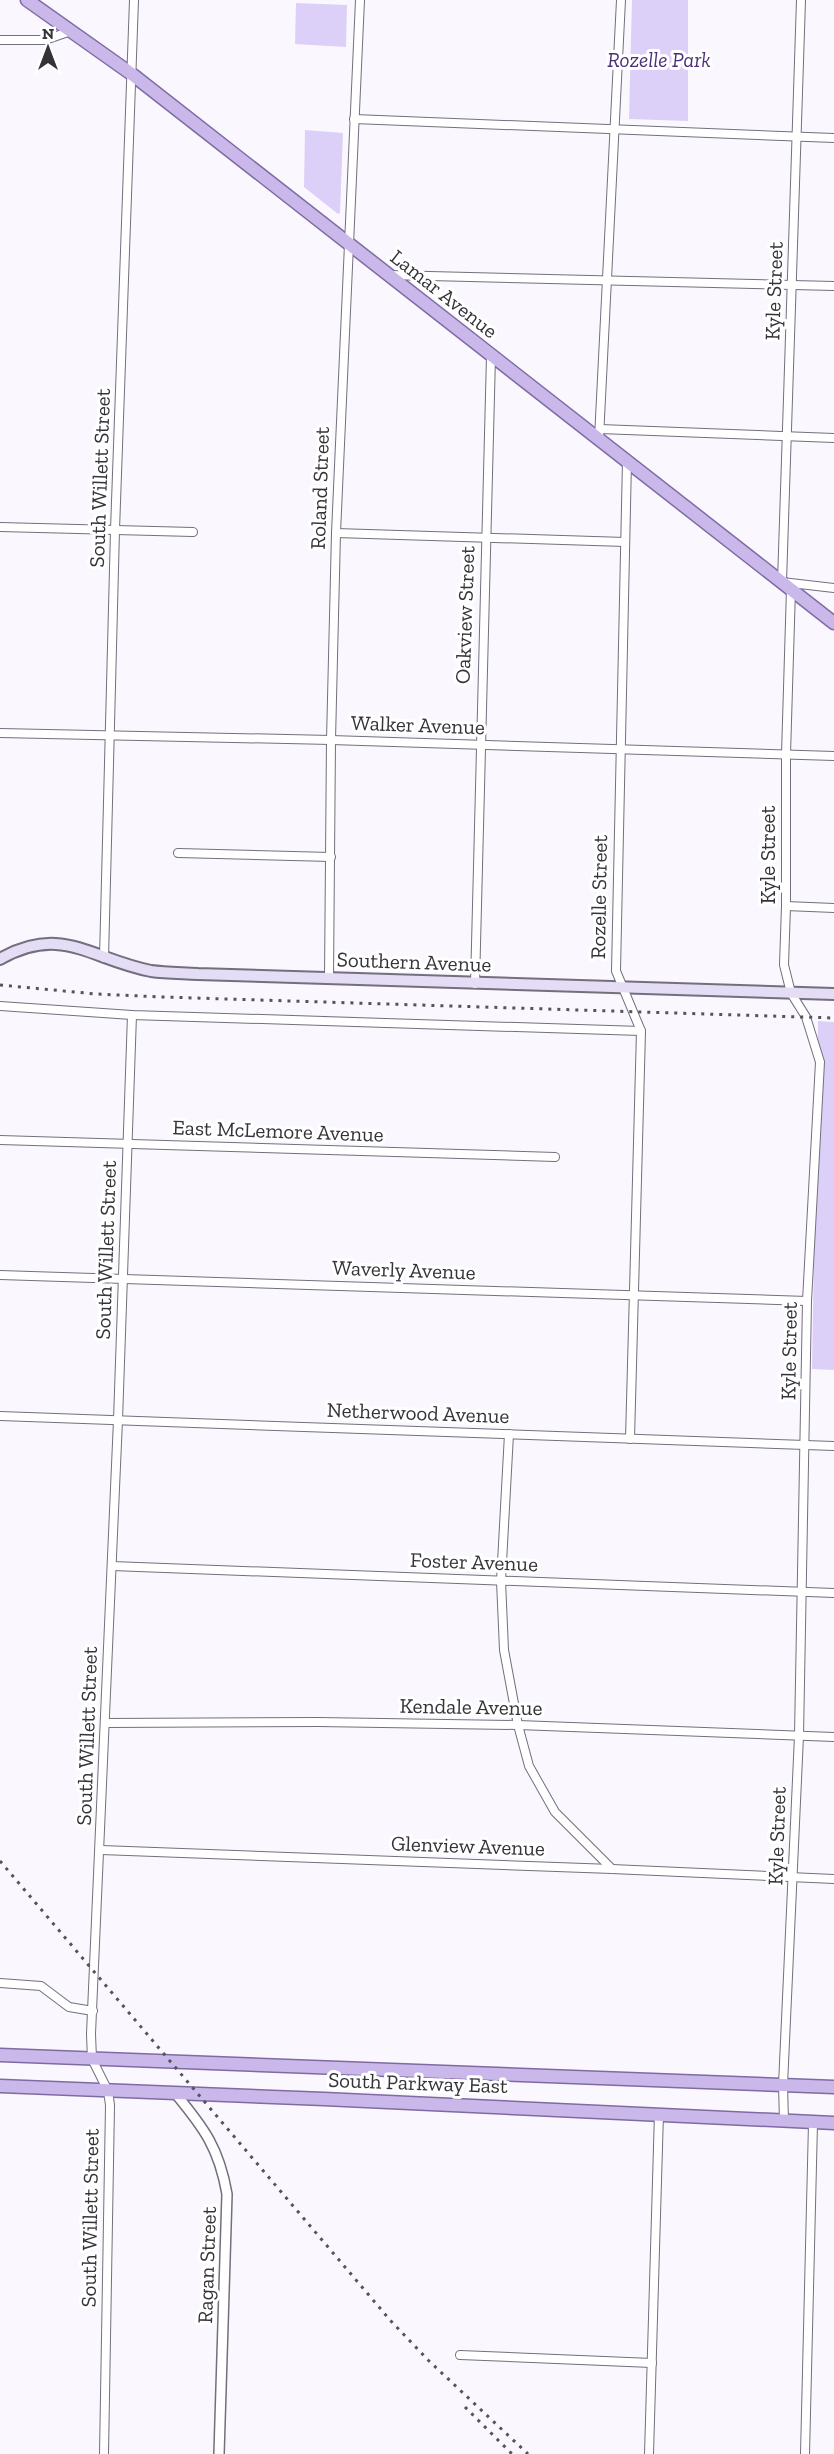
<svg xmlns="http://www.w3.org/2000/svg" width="834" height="2454" font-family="'Zilla Slab',serif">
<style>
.green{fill:#dccff8}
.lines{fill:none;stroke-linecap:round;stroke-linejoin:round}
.minor-casing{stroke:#736f7c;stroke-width:10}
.tertiary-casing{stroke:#736f7c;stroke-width:12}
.secondary-casing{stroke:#736f7c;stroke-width:14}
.primary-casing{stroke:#7f6ba3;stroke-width:15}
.minor{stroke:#fff;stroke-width:8}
.tertiary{stroke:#fff;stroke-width:9}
.secondary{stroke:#e5dcf5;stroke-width:10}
.primary{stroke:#cab8eb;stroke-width:12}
.rail{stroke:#545358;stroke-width:3;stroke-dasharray:3 6;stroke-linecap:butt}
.labels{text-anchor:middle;stroke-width:6;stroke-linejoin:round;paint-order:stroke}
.park-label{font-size:21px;font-style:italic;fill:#4d2f79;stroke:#fff}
.street-label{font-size:21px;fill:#343338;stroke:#fff}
</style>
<rect width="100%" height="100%" fill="#faf8fe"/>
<!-- green -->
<g class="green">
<polygon points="632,0 688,0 688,121 629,119"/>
<polygon points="296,3 347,5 346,47 295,44"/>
<polygon points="305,130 343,133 340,213 338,214 304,187"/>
<polygon points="818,1021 834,1022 834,1370 812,1369"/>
</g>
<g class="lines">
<!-- minor casing -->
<g class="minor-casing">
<g id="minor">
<polyline points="801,0 782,582 834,588"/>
<polyline points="0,40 45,40 71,31"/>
<polyline points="354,119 834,138"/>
<polyline points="389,275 834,286"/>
<polyline points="600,429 834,438"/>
<polyline points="599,438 621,0"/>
<polyline points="627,460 616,971 641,1031 630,1439"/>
<polyline points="0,527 193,532"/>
<polyline points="336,533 625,542"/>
<polyline points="0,733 331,740 834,756"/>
<polyline points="178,853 331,857"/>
<polyline points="786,906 834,908"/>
<polyline points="104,958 115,530 134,0"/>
<polyline points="329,978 331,740 336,533 360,0"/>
<polyline points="475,984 491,356"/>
<polyline points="0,1006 132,1015 641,1031"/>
<polyline points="0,1140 555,1157"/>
<polyline points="0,1275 807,1301"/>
<polyline points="0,1416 834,1446"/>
<polyline points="509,1434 501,1581 504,1650 518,1725 529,1766 555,1812 612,1869"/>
<polyline points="112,1566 834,1593"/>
<polyline points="106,1723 318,1722 518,1725 834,1737"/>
<polyline points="101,1850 612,1869 834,1879"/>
<polyline points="0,1983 41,1986 69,2007 93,2011"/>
<polyline points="784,2121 783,2085 799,1736 807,1301 820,1062 806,1017 791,993 784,965 786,906 786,754 791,589"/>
<polyline points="460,2355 652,2363"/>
<polyline points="104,2454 110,2105 108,2091 92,2059 91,2034 118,1420 132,1015"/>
<polyline points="649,2454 659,2113"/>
<polyline points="805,2454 813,2123"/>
</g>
</g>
<!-- tertiary casing -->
<g class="tertiary-casing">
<path id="tertiary" d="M175,2093C204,2128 219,2148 227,2194L219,2454"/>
</g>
<!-- secondary casing -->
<g class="secondary-casing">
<path id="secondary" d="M0,959C62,924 90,959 151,971C166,973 182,973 198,974L834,994"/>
</g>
<!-- primary casing -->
<g class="primary-casing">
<g id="primary">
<polyline points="27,0 133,75 834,623"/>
<polyline points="0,2055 834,2087"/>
<polyline points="0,2086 324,2099 834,2123"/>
</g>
</g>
<!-- minor -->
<use href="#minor" class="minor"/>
<!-- tertiary -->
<use href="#tertiary" class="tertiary"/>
<!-- secondary -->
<use href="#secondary" class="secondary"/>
<!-- primary -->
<use href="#primary" class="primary"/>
<!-- rail -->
<g class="rail">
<polyline points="0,985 96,994 163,997 834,1018"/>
<polyline points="0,1861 390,2320 428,2360 528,2454"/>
<polyline points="465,2407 512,2454"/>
</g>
</g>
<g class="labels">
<!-- park labels -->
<g class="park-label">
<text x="659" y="67">Rozelle Park</text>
</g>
<!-- street labels -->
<g class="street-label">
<text transform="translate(774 291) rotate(-88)" y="7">Kyle Street</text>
<text transform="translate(444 294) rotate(38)" y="7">Lamar Avenue</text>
<text transform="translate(100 478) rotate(-88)" y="7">South Willett Street</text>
<text transform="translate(320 488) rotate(-88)" y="7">Roland Street</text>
<text transform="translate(465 615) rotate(-88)" y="7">Oakview Street</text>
<text transform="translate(418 725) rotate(2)" y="7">Walker Avenue</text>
<text transform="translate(768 855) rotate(-90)" y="7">Kyle Street</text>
<text transform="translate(599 897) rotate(-89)" y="7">Rozelle Street</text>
<text transform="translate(414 962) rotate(2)" y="7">Southern Avenue</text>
<text transform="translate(278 1131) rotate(2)" y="7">East McLemore Avenue</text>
<text transform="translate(106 1250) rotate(-88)" y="7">South Willett Street</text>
<text transform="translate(404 1270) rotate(2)" y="7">Waverly Avenue</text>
<text transform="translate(789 1351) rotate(-89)" y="7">Kyle Street</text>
<text transform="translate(418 1413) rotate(2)" y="7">Netherwood Avenue</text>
<text transform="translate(474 1562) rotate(2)" y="7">Foster Avenue</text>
<text transform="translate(471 1707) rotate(1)" y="7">Kendale Avenue</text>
<text transform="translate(87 1736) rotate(-88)" y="7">South Willett Street</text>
<text transform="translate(777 1836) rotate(-88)" y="7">Kyle Street</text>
<text transform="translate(468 1846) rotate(2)" y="7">Glenview Avenue</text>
<text transform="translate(418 2083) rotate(2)" y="7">South Parkway East</text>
<text transform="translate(90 2218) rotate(-89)" y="7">South Willett Street</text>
<text transform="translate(207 2265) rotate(-88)" y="7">Ragan Street</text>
</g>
</g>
<!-- north arrow -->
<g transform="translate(48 48)" stroke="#ffffff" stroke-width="4.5" paint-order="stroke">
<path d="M0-4.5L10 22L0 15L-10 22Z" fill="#343338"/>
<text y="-9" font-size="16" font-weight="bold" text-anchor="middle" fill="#343338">N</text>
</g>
</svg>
